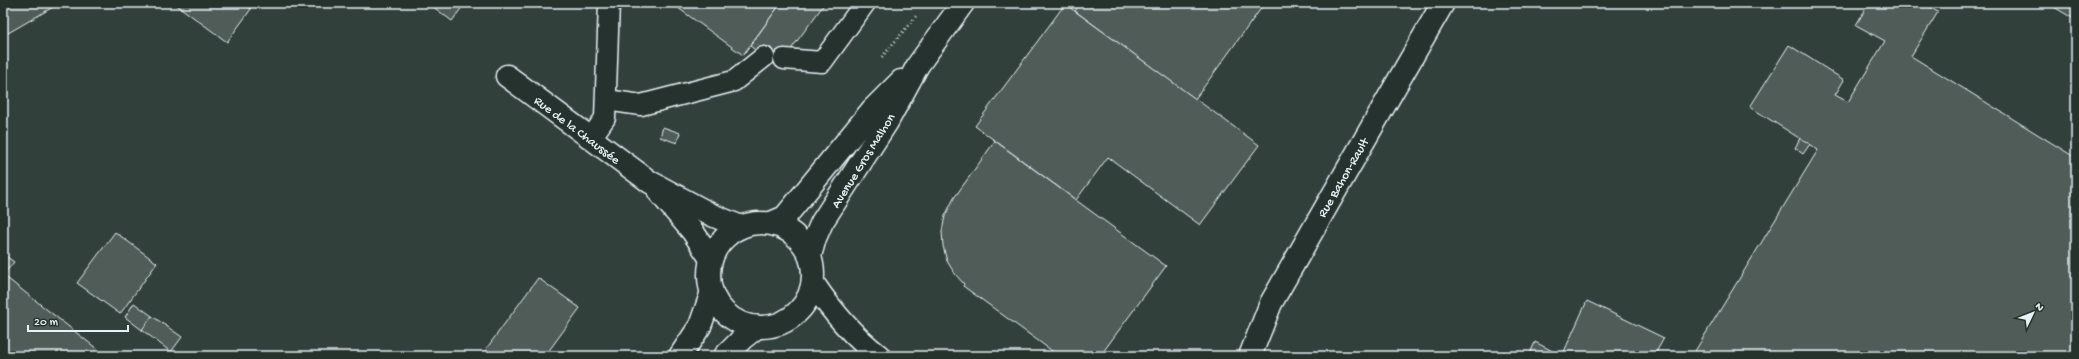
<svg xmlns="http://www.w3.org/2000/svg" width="2079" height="359" font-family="'Gochi Hand',sans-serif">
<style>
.built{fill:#333f3a}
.building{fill:#505c59;stroke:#e8f1f8}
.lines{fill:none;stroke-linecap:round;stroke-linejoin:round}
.service-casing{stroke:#e8f1f8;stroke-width:23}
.minor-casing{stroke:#e8f1f8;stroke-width:25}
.secondary-casing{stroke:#e8f1f8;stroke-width:25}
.path{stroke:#e8f1f8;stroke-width:2.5;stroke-dasharray:1 3;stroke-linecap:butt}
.service{stroke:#26332d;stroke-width:20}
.minor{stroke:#26332d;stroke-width:22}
.secondary{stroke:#26332d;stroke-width:22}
.labels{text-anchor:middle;stroke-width:3.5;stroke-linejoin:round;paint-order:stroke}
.street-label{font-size:13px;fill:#e8f1f8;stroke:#26332d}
</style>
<rect width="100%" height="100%" fill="#26332d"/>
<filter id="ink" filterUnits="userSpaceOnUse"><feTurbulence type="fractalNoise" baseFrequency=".025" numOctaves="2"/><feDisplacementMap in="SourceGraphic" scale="8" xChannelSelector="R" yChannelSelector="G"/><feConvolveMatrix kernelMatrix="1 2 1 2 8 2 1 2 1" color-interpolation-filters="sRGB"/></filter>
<g filter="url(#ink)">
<!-- built -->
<rect class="built" x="3" y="3" width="2073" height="353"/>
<!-- building -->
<g class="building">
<polygon points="3,3 60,3 3,36"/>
<polygon points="174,3 243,3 251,9 227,42"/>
<polygon points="428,3 465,3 452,21"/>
<polygon points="676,3 781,3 743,55 674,5"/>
<polygon points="781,3 825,3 778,67 750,46"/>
<polygon points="1080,3 1265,3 1195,99 1075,11"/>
<polygon points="1869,3 1923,3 1938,12 1911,56 2076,158 2076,356 1692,356 1818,150 1750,107 1789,45 1844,80 1835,95 1848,102 1885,41 1856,25"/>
<polygon points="2047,3 2076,3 2076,20"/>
<polygon points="1065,4 1259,145 1200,225 1108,157 1076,200 975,126"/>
<polygon points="663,127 680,133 677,143 660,137"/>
<polygon points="1800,138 1810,144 1803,154 1795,148"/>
<polygon points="995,141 1166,266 1100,356 1059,356 963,286 964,284 955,274 947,261 943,246 942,231 945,216 954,198"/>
<polygon points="115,232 157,263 120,314 77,283"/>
<polygon points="3,254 14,262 4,274 3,274"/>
<polygon points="3,275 106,356 3,356"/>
<polygon points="538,278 580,308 545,356 481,356"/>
<polygon points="1587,301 1664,338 1654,356 1529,356 1535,342 1562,356"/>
<polygon points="134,303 152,316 142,330 125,317"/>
<polygon points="152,316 182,337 171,352 142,330"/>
</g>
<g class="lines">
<!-- service casing -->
<g class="service-casing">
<g id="service">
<polyline points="784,59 822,62 865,3"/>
<polyline points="606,100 641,105 734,81 764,57"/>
<polyline points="591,138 605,118 609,3"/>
</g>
</g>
<!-- minor casing -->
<g class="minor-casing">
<g id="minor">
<polyline points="507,76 650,182 712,215 741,227"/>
<polyline points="659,192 693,232 711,259"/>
<path d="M813,283C831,310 854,337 879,356"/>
<polyline points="1250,356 1271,303 1443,3"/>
</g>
</g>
<!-- secondary casing -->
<g class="secondary-casing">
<g id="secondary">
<polyline points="771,223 785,217 873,109 901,81"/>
<circle cx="761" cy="275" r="52"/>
<polyline points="810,256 815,238 822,222 887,122 918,65 963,3"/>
<polyline points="680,356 700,326 712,292"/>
<polyline points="725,356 743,338 757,327"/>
</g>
</g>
<!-- path -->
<polyline class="path" points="882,57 916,16"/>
<!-- service -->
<use href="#service" class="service"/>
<!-- minor -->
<use href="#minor" class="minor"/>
<!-- secondary -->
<use href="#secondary" class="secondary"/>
</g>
</g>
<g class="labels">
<!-- street labels -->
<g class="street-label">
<text transform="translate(578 129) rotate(37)" y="5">Rue de la Chaussée</text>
<text transform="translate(862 160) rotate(-58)" y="5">Avenue Gros Malhon</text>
<text transform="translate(1342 177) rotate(-60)" y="5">Rue Bahon-Rault</text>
</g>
</g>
<!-- margin -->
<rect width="2079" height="359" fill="none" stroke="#26332d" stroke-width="16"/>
<rect x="8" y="8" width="2063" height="343" fill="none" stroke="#e8f1f8" stroke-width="1.5" filter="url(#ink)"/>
<!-- north arrow -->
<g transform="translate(2033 313) rotate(47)" stroke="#26332d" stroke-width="3" paint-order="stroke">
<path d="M0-3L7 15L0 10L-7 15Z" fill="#e8f1f8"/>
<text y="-6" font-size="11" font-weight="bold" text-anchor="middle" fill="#e8f1f8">N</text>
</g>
<!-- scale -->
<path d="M28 325v6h100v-6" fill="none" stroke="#e8f1f8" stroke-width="2"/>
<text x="34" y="325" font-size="12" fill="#e8f1f8" stroke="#26332d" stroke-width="3" paint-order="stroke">20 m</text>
</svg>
